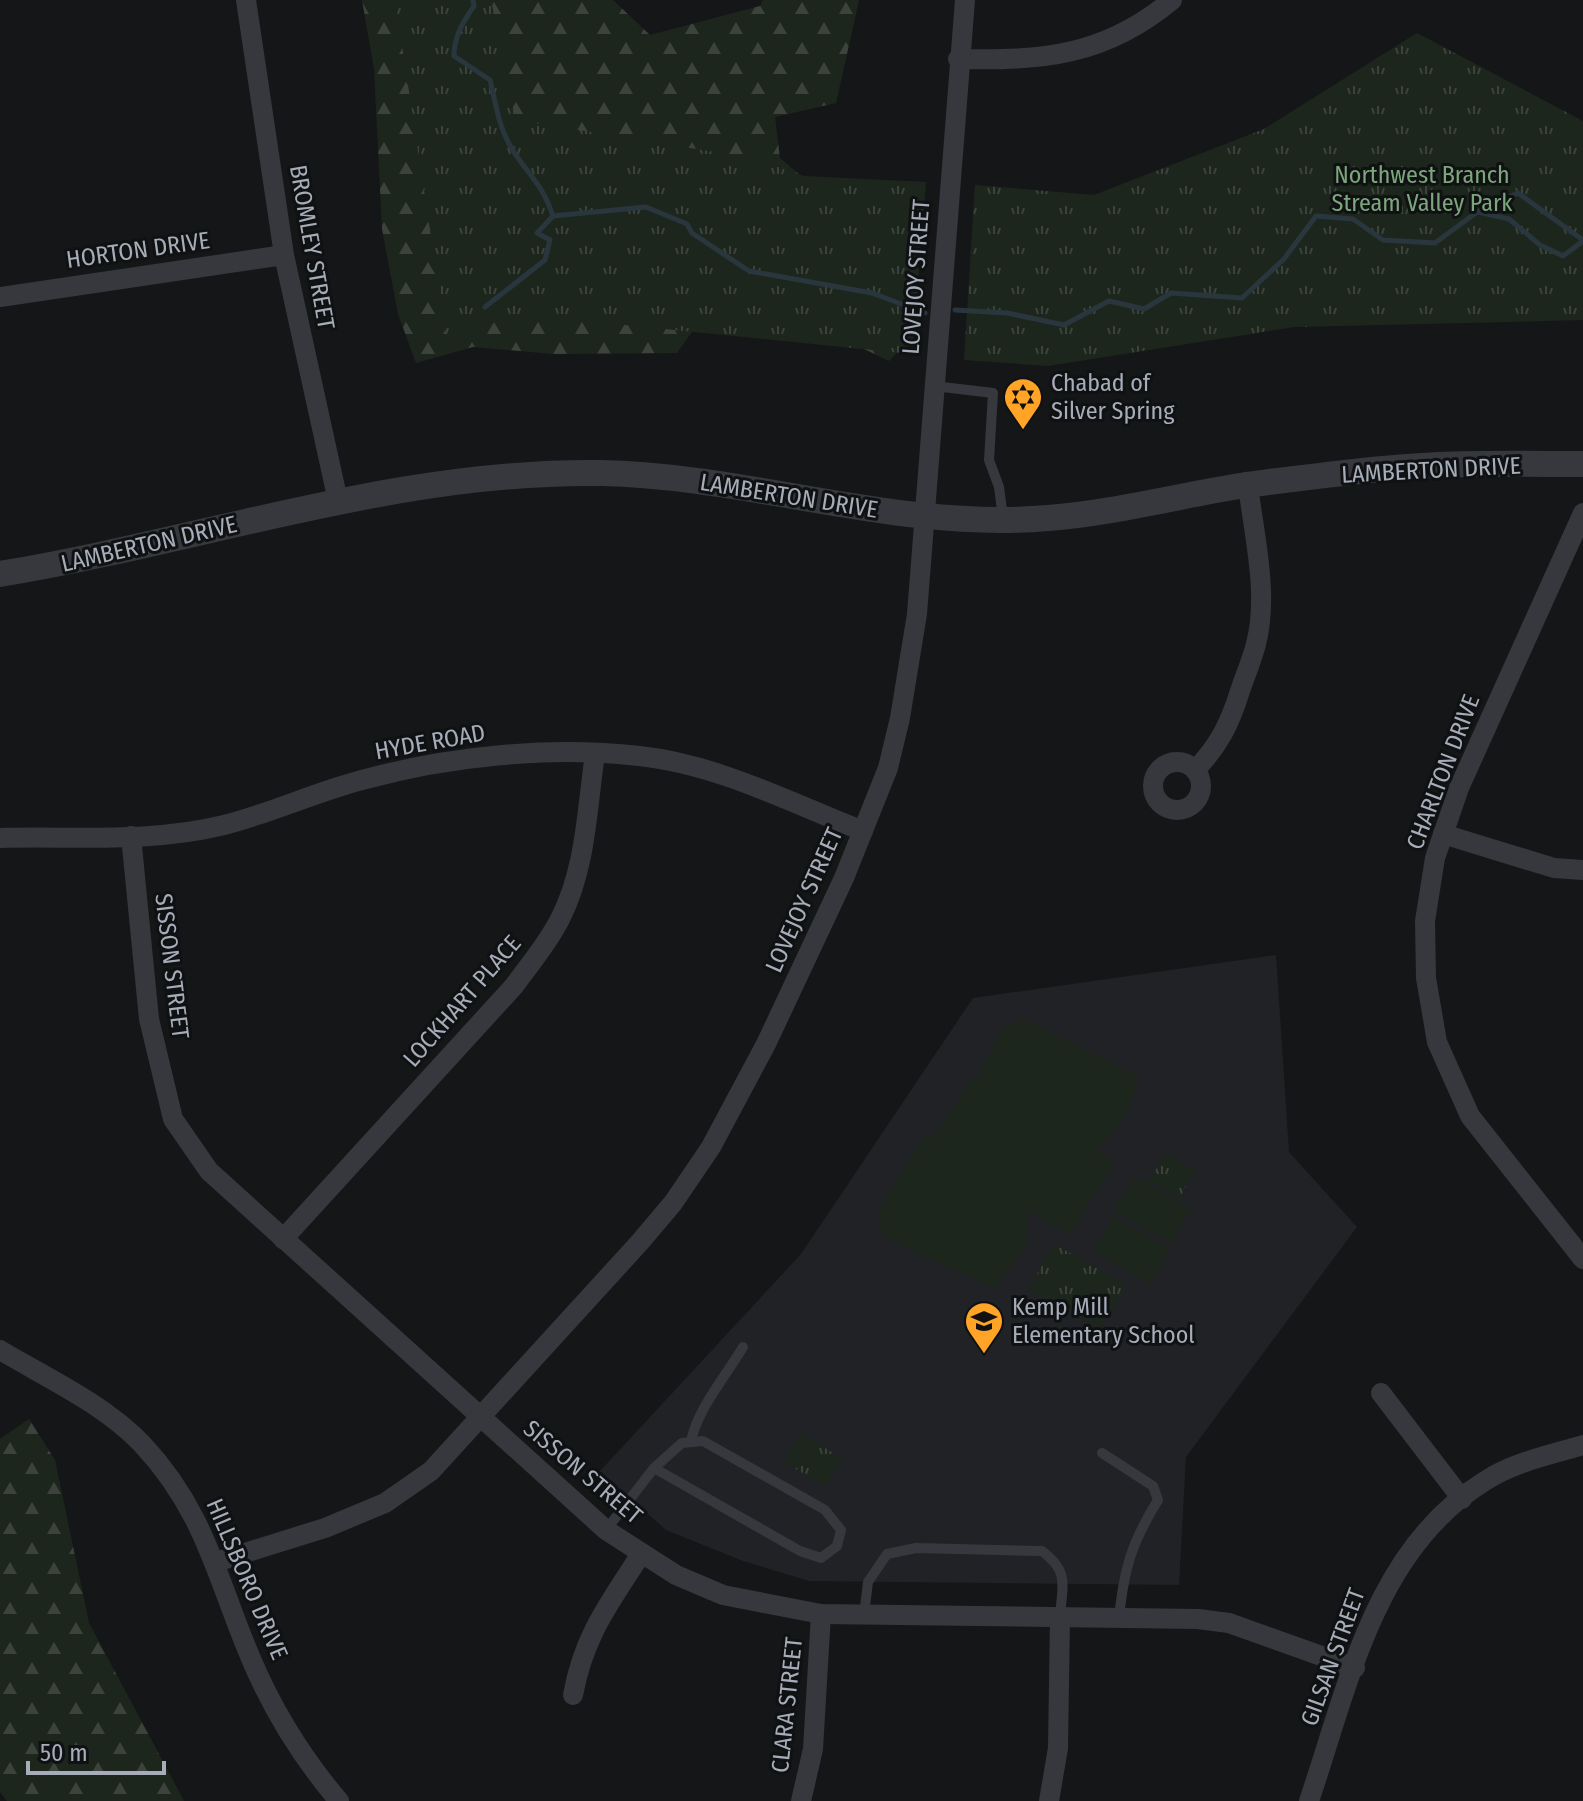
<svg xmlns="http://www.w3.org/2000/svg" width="1583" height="1801" font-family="'Fira Sans Condensed',sans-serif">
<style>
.built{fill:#212225}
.grass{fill:#1d261d}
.forest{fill:url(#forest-firs)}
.park{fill:url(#park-tufts)}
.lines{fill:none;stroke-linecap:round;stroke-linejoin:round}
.stream{stroke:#2a363d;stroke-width:5}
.service{stroke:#36383d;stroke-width:10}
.minor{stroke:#36383d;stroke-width:20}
.tertiary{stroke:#36383d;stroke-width:26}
.labels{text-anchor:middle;stroke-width:6;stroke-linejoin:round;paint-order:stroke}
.park-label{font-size:24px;fill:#7ca67b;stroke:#101113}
.street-label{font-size:24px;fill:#a6adb9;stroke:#101113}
.poi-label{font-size:24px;fill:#a6adb9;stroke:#101113;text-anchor:start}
</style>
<defs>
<pattern id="forest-firs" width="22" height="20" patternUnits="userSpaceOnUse" patternTransform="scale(2)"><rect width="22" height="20" fill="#1d261d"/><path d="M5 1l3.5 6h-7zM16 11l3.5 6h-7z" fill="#3b433c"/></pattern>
<pattern id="park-tufts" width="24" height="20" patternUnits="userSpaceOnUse" patternTransform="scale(2)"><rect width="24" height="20" fill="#1d261d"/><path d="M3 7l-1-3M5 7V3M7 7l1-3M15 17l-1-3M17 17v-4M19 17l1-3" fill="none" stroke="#3b433c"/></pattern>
</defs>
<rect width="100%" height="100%" fill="#151618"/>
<!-- built -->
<polygon class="built" points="1276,955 1289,1152 1357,1227 1186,1457 1179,1585 809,1581 743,1561 666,1530 600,1471 801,1254 973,998"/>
<!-- grass -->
<g class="grass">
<path d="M1023,1019L1139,1077C1130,1108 1120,1131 1095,1150L1114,1162L1070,1235L1028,1211L1027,1242L996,1289L887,1239L879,1226V1209L925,1136L936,1137L971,1078L976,1080L1000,1031Z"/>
<polygon points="1134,1177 1191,1208 1172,1243 1114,1212"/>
<polygon points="1113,1217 1170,1248 1151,1284 1093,1252"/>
</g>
<!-- forest -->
<g class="forest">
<polygon points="362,0 613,0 650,35 760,6 763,0 859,0 836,103 775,117 780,158 822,194 893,231 922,326 889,361 810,323 714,300 677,353 553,354 473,347 416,363 398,314 382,229 374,69"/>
<polygon points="29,1419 55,1460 89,1623 184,1801 7,1801 0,1792 0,1439"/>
</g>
<!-- park -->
<g class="park">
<polygon points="395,0 491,0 516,120 752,158 804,176 926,182 912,354 516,314 447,341"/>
<polygon points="1417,33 1583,121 1583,320 1294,327 1048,366 964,360 975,185 1094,195 1264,129"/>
<polygon points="1165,1153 1195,1170 1179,1199 1149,1182"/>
<polygon points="1054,1244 1126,1284 1100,1329 1029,1289"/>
<polygon points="801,1434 842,1458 825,1486 784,1462"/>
</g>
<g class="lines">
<!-- stream -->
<g class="stream">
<path d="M473,0L474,6C463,22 454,36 454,56L490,80C496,105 499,130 514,152C531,178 542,184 553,216L646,207L687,224L692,233L749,271L872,293L925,313"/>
<polyline points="1478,212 1509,219 1540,245 1563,256 1583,241"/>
<polyline points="485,307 545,260 550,240 537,233 553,216"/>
<polyline points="955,310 1007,313 1064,325 1109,301 1144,309 1171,293 1242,298 1284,259 1316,216 1353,219 1383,240 1435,243 1477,212 1518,193 1583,240"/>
</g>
<!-- service -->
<g class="service">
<polyline points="934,386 993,393 989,460 999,487 1003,518"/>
<path d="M691,1442C696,1411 726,1376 743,1347"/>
<path d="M1102,1453L1153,1486L1158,1500C1132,1542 1124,1568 1119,1618"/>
<polyline points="606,1530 654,1468 682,1443 703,1441 825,1510 841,1530 837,1546 821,1558 800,1551 654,1468"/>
<path d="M864,1615L868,1582L887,1554L916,1548L1042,1551C1070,1572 1062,1585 1060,1617"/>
</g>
<!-- minor -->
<g class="minor">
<polyline points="246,0 284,255 338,501"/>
<path d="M958,59C1042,61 1105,56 1172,0"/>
<polyline points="0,297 284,255"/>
<polyline points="1583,513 1459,788 1435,858 1425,921 1426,978 1437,1042 1470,1116 1583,1259"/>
<circle cx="1177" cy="786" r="24"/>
<path d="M1195,770C1219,746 1230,723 1240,691C1245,676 1252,660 1256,644C1269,594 1254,536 1248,485"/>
<polyline points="1443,834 1554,868 1583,870"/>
<polyline points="131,836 149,1019 173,1119 209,1171 606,1530 676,1575 723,1595 821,1614 1198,1619 1229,1623 1355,1668"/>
<path d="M0,838C74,836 152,843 224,825C271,813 316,792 362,780C450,756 549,746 639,756C717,764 791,803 863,831"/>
<path d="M283,1239L514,986C530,964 548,943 560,919C586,869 587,808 595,754"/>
<path d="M0,1350C47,1378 104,1404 142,1444C206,1512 217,1580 252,1661C273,1710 304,1760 339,1801"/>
<polyline points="1381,1393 1462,1499"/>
<polyline points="216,1562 325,1528 385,1503 431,1471 640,1242 673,1203 711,1147 766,1044 844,878 888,768 900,718 917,614 965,0"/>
<path d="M573,1695C584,1635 609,1604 641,1554"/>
<polyline points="801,1801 813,1749 821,1614"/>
<polyline points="1049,1801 1058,1748 1060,1617"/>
<path d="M1309,1801C1348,1687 1374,1549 1485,1481C1514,1462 1550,1455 1583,1445"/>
</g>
<!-- tertiary -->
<path class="tertiary" d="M0,574C201,541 396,470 601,473C752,476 896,531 1048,518C1114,513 1181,495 1246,485C1309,477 1375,468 1438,465C1486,463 1535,464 1583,464"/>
</g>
<!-- icons -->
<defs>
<g id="synagogue-pin" transform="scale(2)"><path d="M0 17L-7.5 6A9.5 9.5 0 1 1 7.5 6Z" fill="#ffa426" stroke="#101113"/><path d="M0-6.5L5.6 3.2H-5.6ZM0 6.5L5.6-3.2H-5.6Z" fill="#111"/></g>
<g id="school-pin" transform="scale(2)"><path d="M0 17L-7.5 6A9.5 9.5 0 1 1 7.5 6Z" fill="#ffa426" stroke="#101113"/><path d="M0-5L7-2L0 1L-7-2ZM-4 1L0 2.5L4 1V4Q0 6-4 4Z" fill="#111"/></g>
</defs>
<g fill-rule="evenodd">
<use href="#synagogue-pin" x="1023" y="397"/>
<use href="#school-pin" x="984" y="1321"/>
</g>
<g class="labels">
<!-- park labels -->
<g class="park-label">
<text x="1422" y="183">Northwest Branch<tspan x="1422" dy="28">Stream Valley Park</tspan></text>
</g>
<!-- street labels -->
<g class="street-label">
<text transform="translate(312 247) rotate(80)" y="8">BROMLEY STREET</text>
<text transform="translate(138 250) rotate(-8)" y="8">HORTON DRIVE</text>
<text transform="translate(916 277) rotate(-86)" y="8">LOVEJOY STREET</text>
<text transform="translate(1431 470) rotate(-3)" y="8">LAMBERTON DRIVE</text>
<text transform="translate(789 496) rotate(9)" y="8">LAMBERTON DRIVE</text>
<text transform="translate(149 544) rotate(-13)" y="8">LAMBERTON DRIVE</text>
<text transform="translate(430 742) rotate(-10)" y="8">HYDE ROAD</text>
<text transform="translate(1443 772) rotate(-69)" y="8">CHARLTON DRIVE</text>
<text transform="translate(804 900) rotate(-66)" y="8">LOVEJOY STREET</text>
<text transform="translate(172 966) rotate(83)" y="8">SISSON STREET</text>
<text transform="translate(462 1001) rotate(-49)" y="8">LOCKHART PLACE</text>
<text transform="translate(583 1472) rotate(40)" y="8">SISSON STREET</text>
<text transform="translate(247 1579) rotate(67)" y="8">HILLSBORO DRIVE</text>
<text transform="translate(1333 1657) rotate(-70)" y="8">GILSAN STREET</text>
<text transform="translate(787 1705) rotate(-84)" y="8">CLARA STREET</text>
</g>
<!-- poi labels -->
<g class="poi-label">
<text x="1051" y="391">Chabad of<tspan x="1051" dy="28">Silver Spring</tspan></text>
<text x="1012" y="1315">Kemp Mill<tspan x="1012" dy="28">Elementary School</tspan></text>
</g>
</g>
<!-- scale -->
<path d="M28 1761v12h136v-12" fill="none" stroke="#a6adb9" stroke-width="4"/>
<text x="40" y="1761" font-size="24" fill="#a6adb9" stroke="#101113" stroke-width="6" paint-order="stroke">50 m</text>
</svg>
